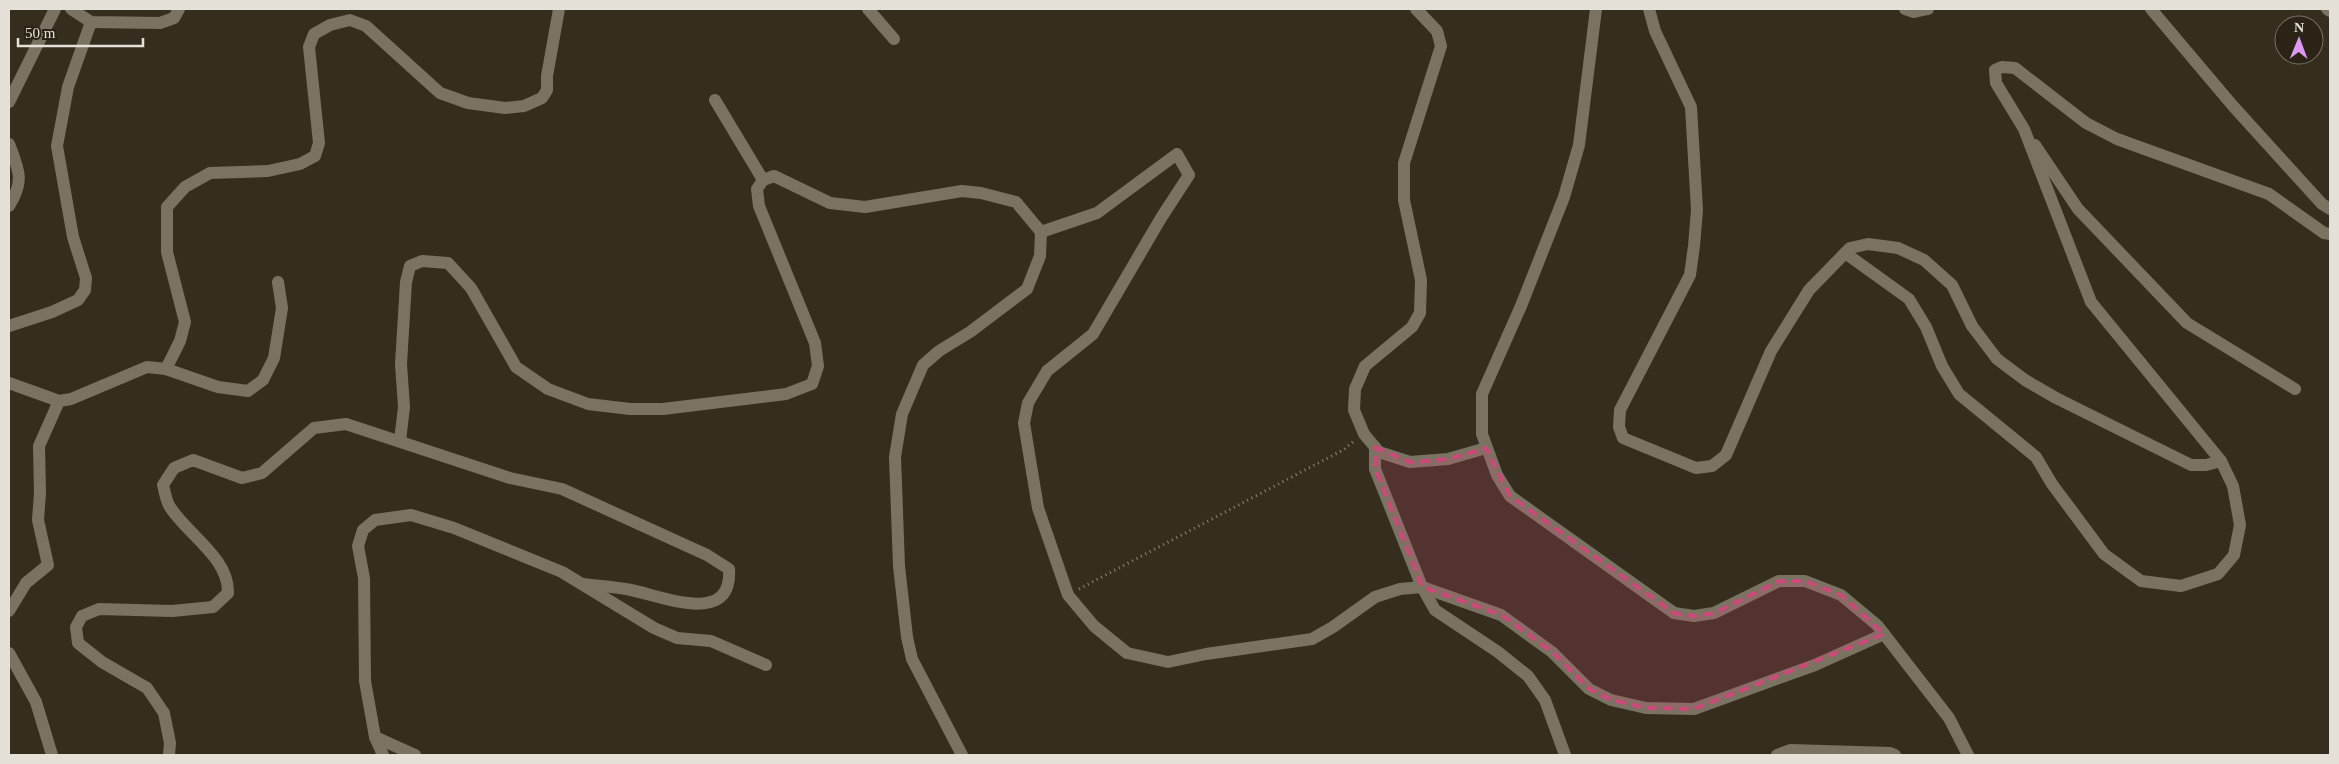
<svg xmlns="http://www.w3.org/2000/svg" width="2339" height="764" font-family="Georgia,serif">
<style>
.lines{fill:none;stroke-linecap:round;stroke-linejoin:round}
.path{stroke:#8e887c;stroke-width:3;stroke-dasharray:1 4;stroke-linecap:butt}
.street{stroke:#7b7362;stroke-width:12}
.marked{fill:#cb4a7a;fill-opacity:0.2;stroke:#cb4a7a;stroke-width:4;stroke-dasharray:10 6;stroke-linejoin:round}
</style>
<rect width="100%" height="100%" fill="#352e1f"/>
<g class="lines">
<!-- path -->
<polyline class="path" points="1079,589 1343,450 1353,442"/>
<!-- street -->
<g class="street">
<polyline points="71,9 91,22 160,23 174,18 179,9"/>
<polyline points="868,9 894,39"/>
<polyline points="1416,9 1437,31 1441,46 1404,163 1404,200 1421,280 1420,313 1412,327 1365,366 1355,389 1354,410 1364,434 1379,452 1410,462 1448,459 1486,448"/>
<polyline points="1596,9 1579,145 1564,197 1521,306 1482,394 1482,434 1497,475 1510,496 1674,613 1694,616 1714,613 1779,581 1805,581 1841,595 1877,625 1949,718 1968,755"/>
<polyline points="1649,9 1655,31 1691,107 1697,210 1694,246 1690,275 1620,410 1619,427 1623,438 1696,468 1712,466 1726,455 1771,351 1809,290 1850,248 1868,244 1898,248 1924,260 1952,285 1972,326 1997,359 2025,380 2056,398 2191,465 2206,465 2221,461"/>
<polyline points="1905,9 1914,12 1928,9"/>
<polyline points="2151,9 2233,106 2322,204 2330,209"/>
<polyline points="2327,9 2330,11"/>
<polyline points="715,100 763,180"/>
<polyline points="9,102 55,9"/>
<path d="M9,144C19,170 25,181 9,206"/>
<polyline points="2035,145 2078,209 2187,323 2295,389"/>
<polyline points="1041,232 1097,213 1177,154 1189,175 1161,218 1093,334 1047,371 1028,403 1024,423 1038,508 1068,595 1094,626 1127,653 1168,662 1206,654 1312,639 1333,627 1375,597 1400,589 1422,587 1501,615 1552,652 1589,689 1611,700 1646,708 1694,709 1815,665 1884,634"/>
<polyline points="1845,253 1909,299 1926,327 1942,366 1959,394 2036,457 2052,484 2104,554 2141,581 2181,586 2218,574 2234,555 2240,525 2233,486 2221,461 2091,302 2024,129 1996,83 1995,70 2002,67 2015,68 2086,123 2117,139 2269,194 2324,233 2330,234"/>
<polyline points="9,326 52,312 78,300 85,290 86,278 73,237 57,146 68,87 91,22"/>
<polyline points="166,369 180,341 185,322 167,252 167,207 185,187 210,173 268,171 300,164 315,156 319,143 309,47 314,34 330,25 350,20 366,26 440,93 468,103 505,108 524,106 542,98 547,90 547,76 559,9"/>
<polyline points="9,383 59,401 71,399 147,367 166,369 218,387 248,391 263,380 274,358 282,308 278,282"/>
<polyline points="400,441 404,407 401,364 406,282 410,266 422,261 448,263 471,288 516,367 548,389 588,404 630,409 663,409 786,394 812,384 818,366 815,343 759,206 757,189 763,180 774,176 830,203 865,207 962,191 981,193 1016,202 1041,232 1040,256 1027,289 970,332 939,351 923,365 902,414 895,457 899,566 907,637 912,659 962,755"/>
<polyline points="1375,447 1375,469 1422,587 1435,610 1498,652 1528,676 1545,700 1565,755"/>
<polyline points="9,611 26,583 48,565 38,520 40,493 39,446 59,401"/>
<polyline points="9,653 36,702 52,755"/>
<polyline points="375,737 415,755"/>
<path d="M169,755L170,743L164,713L147,688L102,662L78,643L76,627L82,616L99,609L172,611L213,607L228,593C229,558 188,535 170,507C166,501 165,492 163,485L174,468L193,460L242,478L262,473L314,428L346,424L510,478L562,489L707,555L729,569C733,627 662,596 631,590C615,587 598,586 582,584"/>
<polyline points="383,755 375,737 365,681 364,578 358,546 363,530 375,520 411,515 454,528 562,572 654,628 677,638 711,641 766,665"/>
<polyline points="1777,755 1790,750 1890,753 1895,755"/>
</g>
</g>
<!-- marked area -->
<path class="marked" d="M1375,447L1410,462L1448,459L1486,448L1510,496L1674,613L1694,616L1714,613L1779,581H1805L1841,595L1884,634L1694,709L1646,708L1611,700L1589,689L1552,652L1501,615L1422,587L1375,469Z"/>
<!-- border -->
<rect width="2339" height="764" fill="none" stroke="#e6e1d8" stroke-width="20"/>
<!-- north arrow -->
<g transform="translate(2299 40) rotate(1)"><circle r="24" fill="#2b2416" stroke="#767064"/>
<path d="M0-4L9 19L0 12L-9 19Z" fill="#dd98f3"/>
<text y="-8" font-size="14" font-weight="bold" text-anchor="middle" fill="#e6e1d8">N</text>
</g>
<!-- scale -->
<path d="M18 38v8h125v-8" fill="none" stroke="#e6e1d8" stroke-width="2.5"/>
<text x="25" y="38" font-size="15" fill="#e6e1d8" stroke="#2b2416" stroke-width="4" paint-order="stroke">50 m</text>
</svg>
